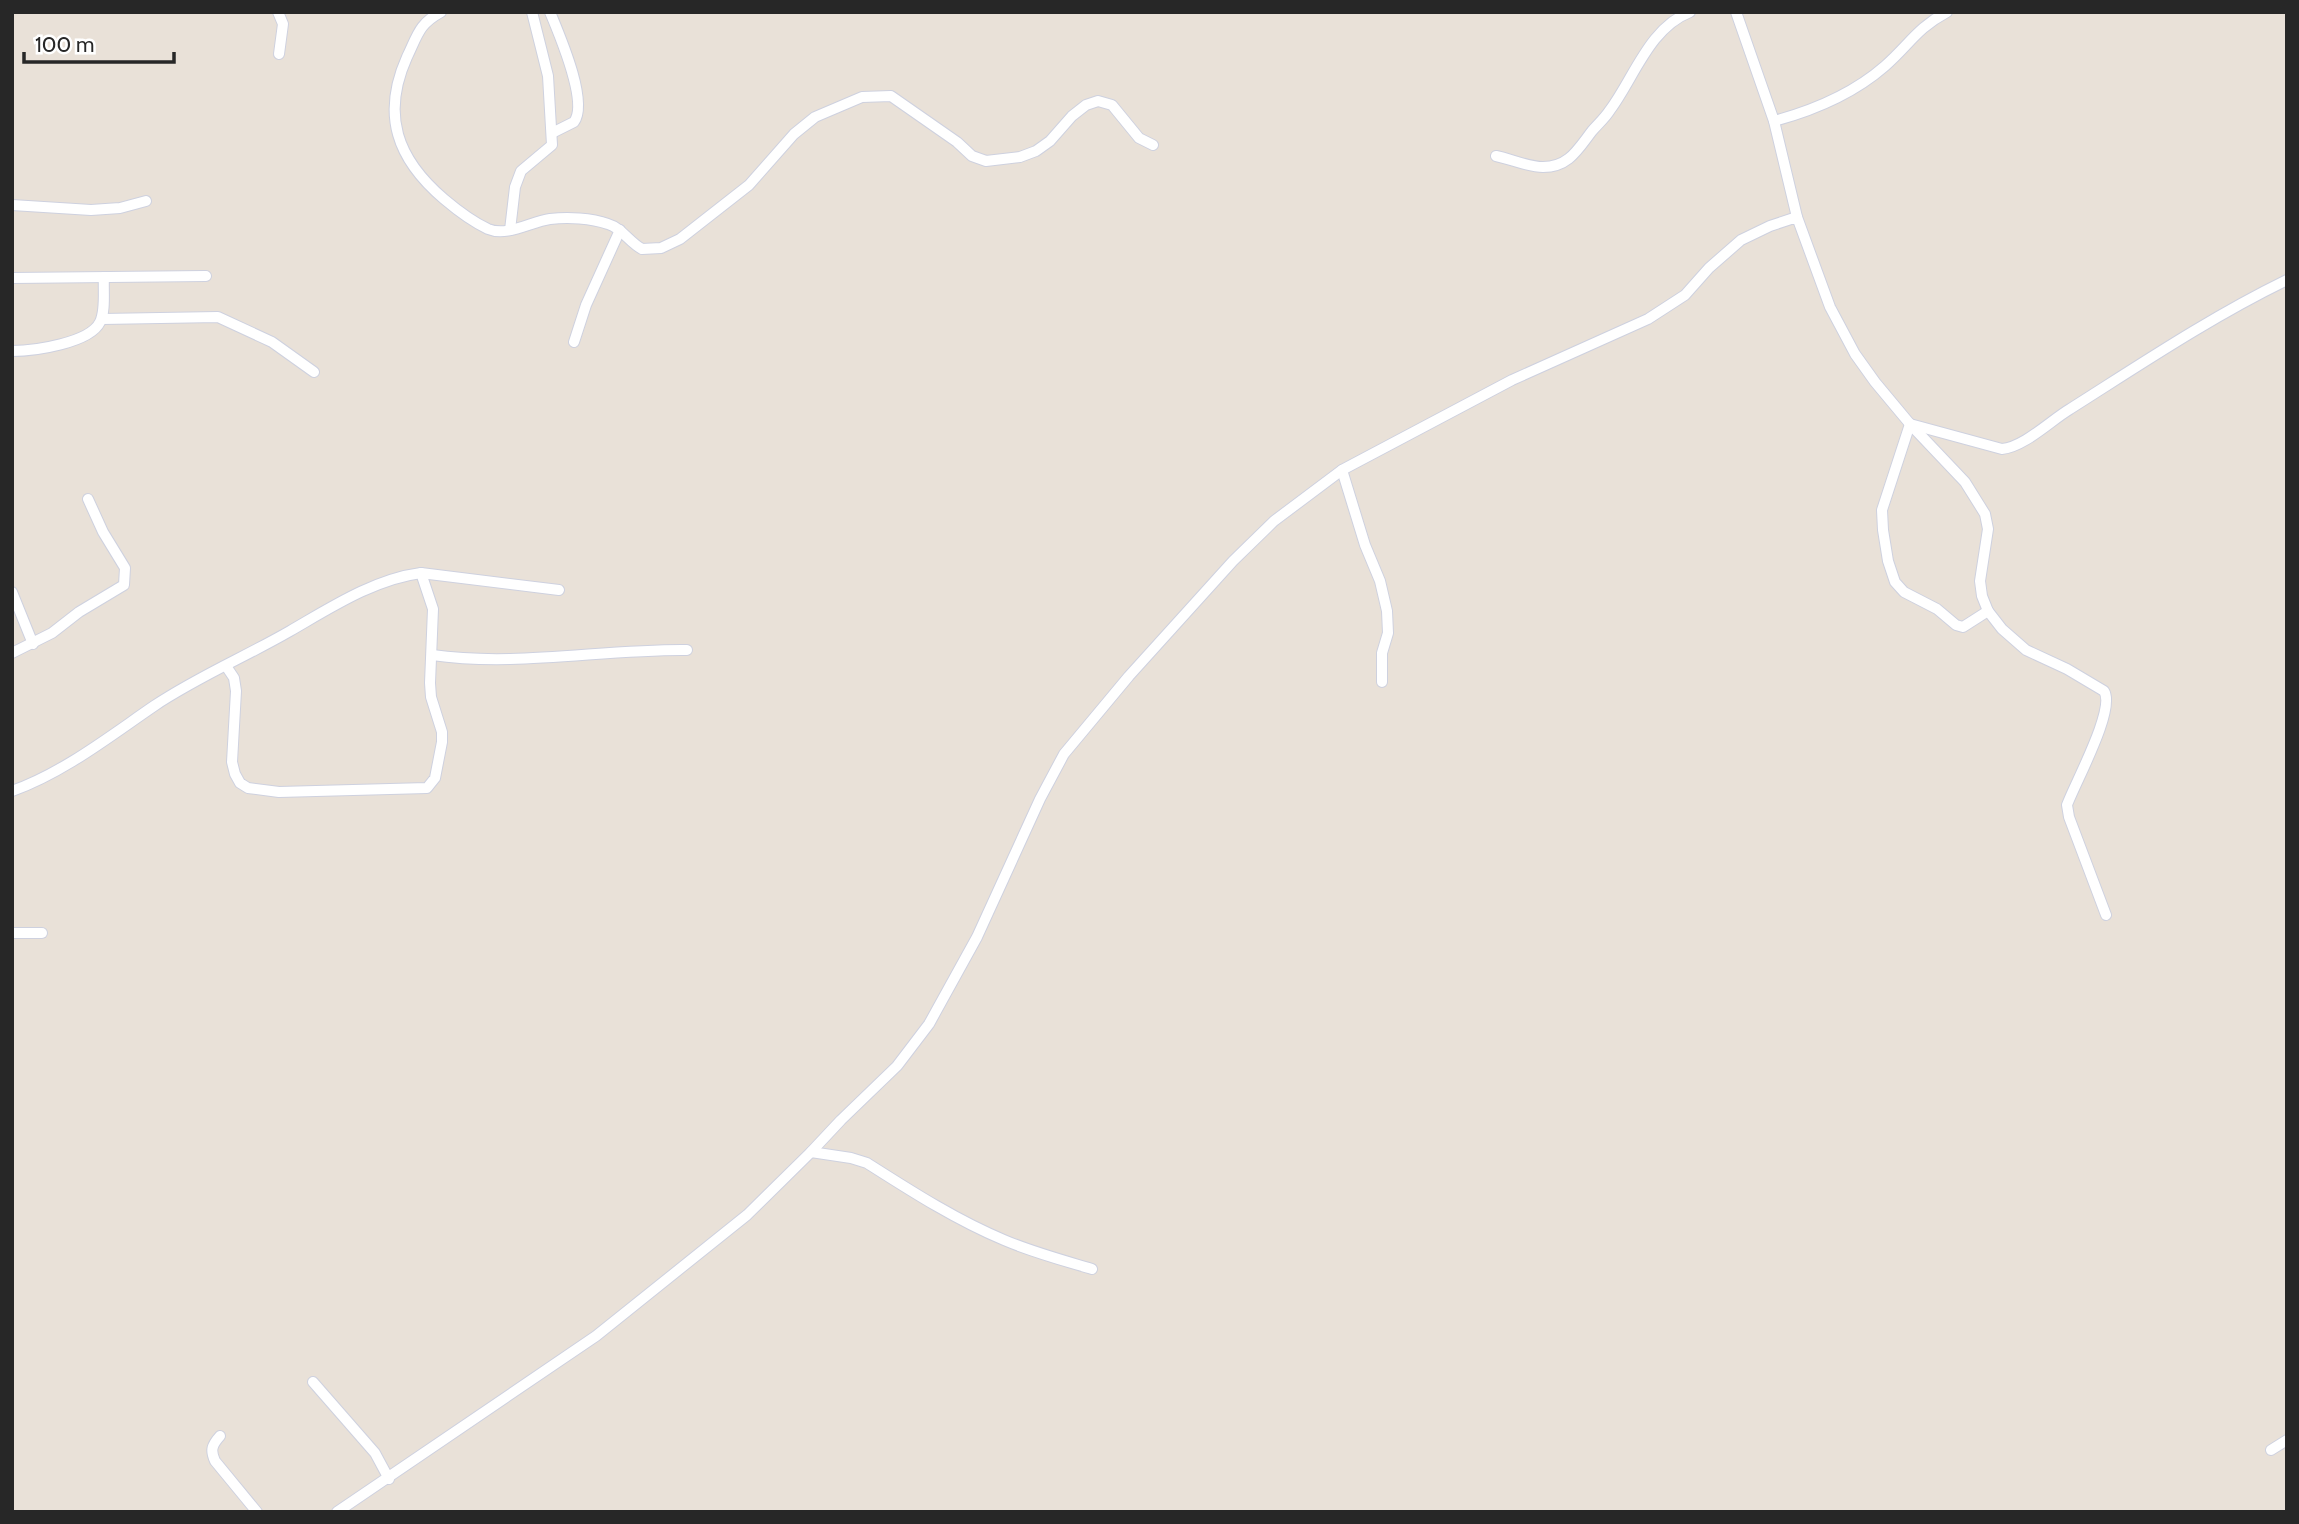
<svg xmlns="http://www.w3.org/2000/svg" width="2299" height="1524" font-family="Cabin,sans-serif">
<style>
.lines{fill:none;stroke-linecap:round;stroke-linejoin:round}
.minor-casing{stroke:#ced1df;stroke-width:12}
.minor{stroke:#fff;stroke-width:10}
</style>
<rect width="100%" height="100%" fill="#e9e1d8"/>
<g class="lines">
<!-- minor casing -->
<g class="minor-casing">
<g id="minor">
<polyline points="278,12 283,24 279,54"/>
<path d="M441,12C419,24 418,34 407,57C381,115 397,159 444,199C457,210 473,222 488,229C507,237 530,222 550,219C568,217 591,218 608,224C622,228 629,242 642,249L661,248L680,239L749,185L794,134L815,117L862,97L891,96L957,142L972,156L986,161L1020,157L1036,151L1050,141L1072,116L1086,105L1098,101L1112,105L1139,138L1153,145"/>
<path d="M550,12C559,34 589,102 574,122L552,133"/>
<polyline points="1736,12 1774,121 1797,217"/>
<path d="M1774,121C1815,110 1853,94 1885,66C1909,45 1917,28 1947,12"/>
<path d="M1496,156C1511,159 1528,167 1543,167C1569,167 1578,149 1592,131C1598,124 1605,118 1610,110C1634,78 1649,28 1690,12"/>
<polyline points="12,205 91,210 120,208 146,201"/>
<polyline points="510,230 515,187 521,171 552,145 548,76 532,12"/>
<polyline points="12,278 206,276"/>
<polyline points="102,319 218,317 272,342 314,372"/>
<polyline points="574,342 586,305 620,230"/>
<path d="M12,351C34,351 90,343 100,322C106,310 103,291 104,277"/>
<path d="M1910,424L2002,449C2024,447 2050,421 2070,409C2141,364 2211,317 2287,280"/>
<polyline points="1910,424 1882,510 1883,530 1888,561 1895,582 1904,592 1937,609 1956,625 1963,627 1988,611"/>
<polyline points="1342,470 1365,545 1380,581 1387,611 1388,633 1382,653 1382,682"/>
<polyline points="12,592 33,644"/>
<polyline points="12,653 52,633 79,612 124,585 125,568 103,532 88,499"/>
<path d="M432,655C517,667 602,649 687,650"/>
<polyline points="226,666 234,678 236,691 232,762 235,774 240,783 248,788 279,792 427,788 435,778 442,742 442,732 431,697 430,683 433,609 421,573"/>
<path d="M12,791C63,773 110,736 154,706C197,677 245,657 290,631C330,608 374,579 421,573L559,590"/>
<polyline points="12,933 42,933"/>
<path d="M811,1152L851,1158L867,1163C911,1191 956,1220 1004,1240C1032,1252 1062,1260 1092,1269"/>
<polyline points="313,1382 375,1453 389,1479"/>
<path d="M220,1436C212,1445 210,1450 215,1461L257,1512"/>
<polyline points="2271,1450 2287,1440"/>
<path d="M337,1512L596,1336L747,1215L811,1152L841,1120L897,1066L929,1024L977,937L1040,799L1064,754L1129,676L1233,561L1274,521L1342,470L1512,380L1648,319L1685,295L1709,268L1741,240L1770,226L1797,217L1830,307L1855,354L1875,382L1910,424L1965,482L1985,514L1988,529L1980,581L1982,596L1988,611L2002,629L2026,650L2067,669L2104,691C2116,709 2075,783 2067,805L2069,817L2106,915"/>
</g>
</g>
<!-- minor -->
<use href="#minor" class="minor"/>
</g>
<!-- border -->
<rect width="2299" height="1524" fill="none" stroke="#272727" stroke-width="28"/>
<!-- scale -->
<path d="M24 52v10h150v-10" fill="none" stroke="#272727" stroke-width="3.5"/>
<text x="35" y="52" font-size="21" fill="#272727" stroke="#ffffff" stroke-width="5" paint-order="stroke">100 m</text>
</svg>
